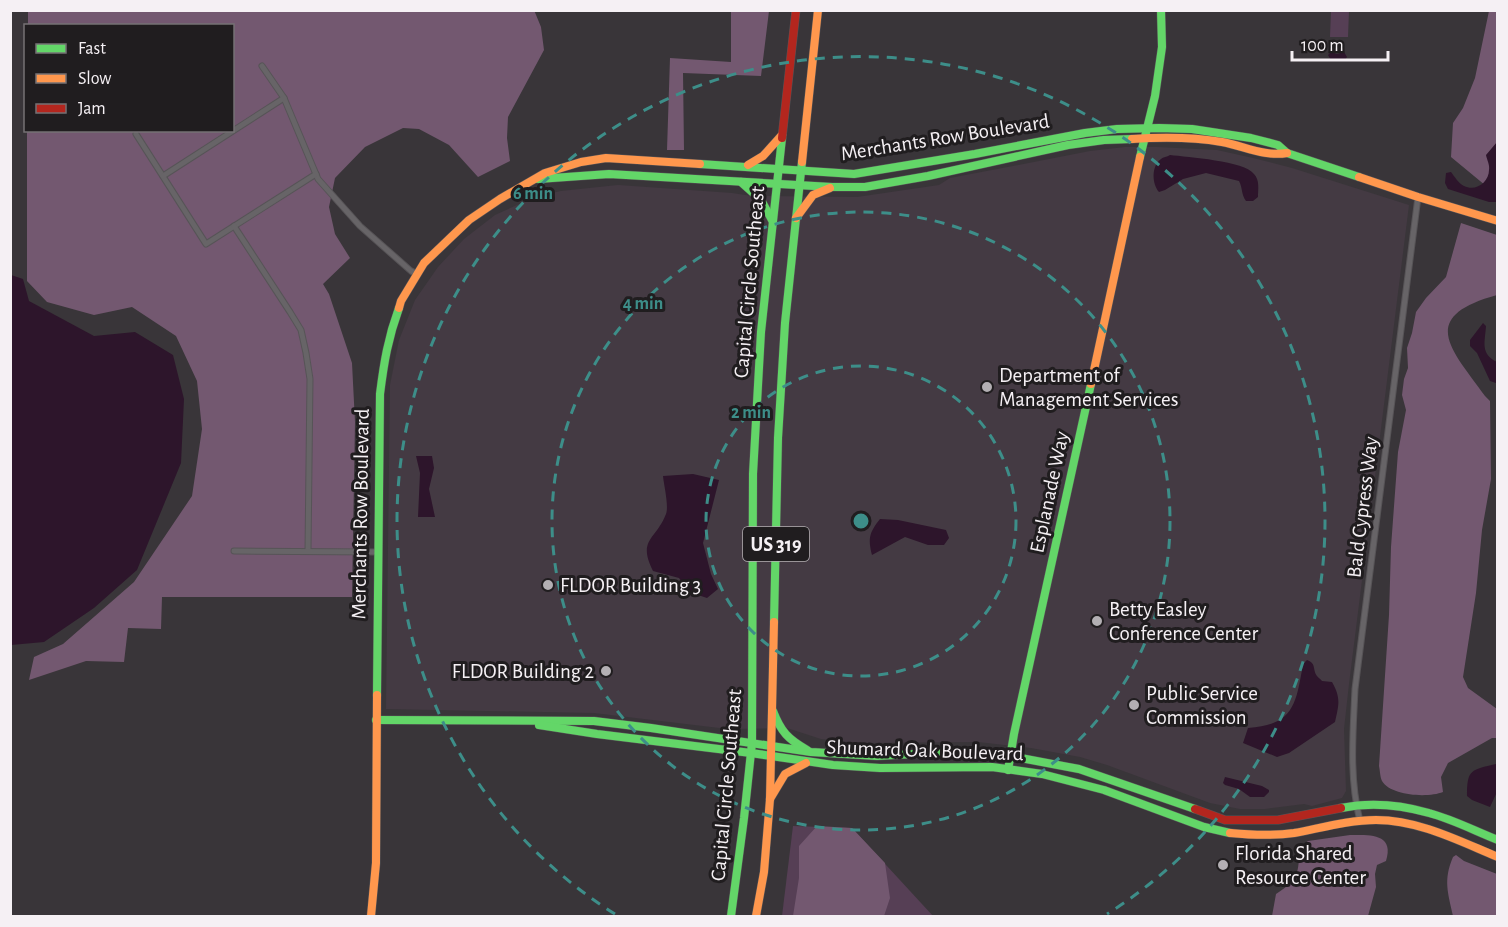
<svg xmlns="http://www.w3.org/2000/svg" width="1508" height="927" font-family="'Alegreya Sans',sans-serif">
<style>
.built{fill:#443a43}
.green{fill:#563f55}
.forest{fill:#735870}
.water{fill:#2d152b}
.lines{fill:none;stroke-linecap:round;stroke-linejoin:round}
.street-casing{stroke:#575457;stroke-width:7}
.fast-casing{stroke:#575457;stroke-width:9}
.slow-casing{stroke:#575457;stroke-width:9}
.jam-casing{stroke:#575457;stroke-width:9}
.street{stroke:#676467;stroke-width:5}
.fast{stroke:#63d668;stroke-width:8}
.slow{stroke:#ff974d;stroke-width:8}
.jam{stroke:#b3261e;stroke-width:8}
.ring{fill:none;stroke:#3d8e89;stroke-width:3;stroke-dasharray:10 8}
.poi-dot{fill:#b3afb3;stroke:#201d1f;stroke-width:2}
.labels{text-anchor:middle;stroke-width:6;stroke-linejoin:round;paint-order:stroke}
.shield{fill:#201d1f;stroke:#b5b1b4;stroke-width:1.5}
.shield-label{font-size:20px;font-weight:bold;fill:#f5f0f4}
.street-label{font-size:21px;fill:#f5f0f4;stroke:#201d1f}
.poi-label{font-size:21px;fill:#f5f0f4;stroke:#201d1f;text-anchor:start}
.centre{fill:#3d8e89;stroke:#201d1f;stroke-width:3}
.ring-label{font-size:18px;text-anchor:middle;font-weight:bold;fill:#3d8e89;stroke:#201d1f;stroke-width:6;stroke-linejoin:round;paint-order:stroke}
</style>
<rect width="100%" height="100%" fill="#393539"/>
<!-- built -->
<polygon class="built" points="1125,147 1157,147 1217,150 1253,158 1292,168 1409,205 1349,684 1344,729 1346,791 1342,798 1312,806 1304,804 1265,809 1240,809 1210,803 1107,765 1080,757 1031,748 978,742 857,743 821,739 787,728 728,729 594,713 386,709 390,385 399,340 415,300 438,267 464,239 495,215 537,196 561,191 618,185 732,193 752,196 857,197 939,185 950,178 1013,166 1090,151"/>
<!-- green -->
<g class="green">
<polygon points="1331,11 1349,11 1348,37 1330,37"/>
<polygon points="793,826 852,828 933,916 782,916"/>
</g>
<!-- forest -->
<g class="forest">
<polygon points="534,10 541,27 544,50 508,117 507,138 510,161 478,177 449,145 419,129 403,128 365,147 335,178 329,207 335,234 350,258 323,284 329,294 352,363 355,422 352,597 162,597 161,629 128,628 124,662 86,661 29,680 34,657 63,644 134,582 192,496 202,429 197,381 176,336 132,307 94,315 47,302 27,281 27,131 232,130 232,26 28,25 28,11"/>
<polygon points="731,11 769,11 761,76 683,73 684,150 667,150 670,58 731,62"/>
<polygon points="1489,11 1497,11 1497,195 1451,157 1453,123 1463,108 1475,78"/>
<path d="M1461,223L1497,235V295C1417,317 1451,349 1485,396L1490,401L1491,479L1482,530L1476,593L1463,677L1468,688L1497,709V738H1492L1448,763L1441,777L1443,792C1428,798 1391,796 1382,781C1380,777 1380,770 1379,766L1389,615L1391,547L1398,452L1406,410L1402,395L1404,379L1408,368L1407,348L1412,333L1416,312L1426,298L1446,277Z"/>
<polygon points="817,826 852,828 885,863 890,898 884,916 793,916 799,878 799,846"/>
<path d="M1350,835C1369,835 1395,833 1386,861L1377,865L1375,874L1376,887L1368,916H1272L1276,894C1302,877 1296,874 1301,847L1308,841Z"/>
<path d="M1456,855L1464,861L1497,874V916H1453C1448,893 1443,880 1453,857Z"/>
</g>
<!-- water -->
<g class="water">
<polygon points="1331,52 1337,54 1344,52 1347,57 1345,60 1338,61 1331,60 1328,55"/>
<path d="M1497,142L1496,202H1489L1448,189L1445,183L1446,173L1451,172C1455,177 1458,183 1464,186C1476,192 1489,182 1489,170C1490,165 1487,160 1486,155Z"/>
<path d="M1170,155C1187,157 1245,161 1254,174C1260,180 1258,190 1258,197L1253,201H1246C1241,194 1243,189 1239,181L1206,173L1183,179L1165,190L1159,192C1152,184 1151,166 1161,159C1163,157 1167,157 1170,155Z"/>
<polygon points="11,275 23,279 29,301 94,336 135,332 173,355 184,399 181,463 137,570 94,608 44,642 11,645"/>
<path d="M1483,323L1486,326C1485,342 1480,354 1497,362V381L1496,383L1490,381L1477,353L1470,346V340Z"/>
<polygon points="416,456 432,456 434,468 429,489 435,517 418,517 420,473"/>
<path d="M693,474L719,480L703,543L711,574L718,589L707,598L689,592L679,578L653,571C637,539 656,540 666,514C669,506 664,486 663,476Z"/>
<path d="M880,519L898,520L946,530L949,538L944,545H928L905,537L872,555C868,538 869,533 880,519Z"/>
<path d="M1307,660C1317,664 1312,669 1317,676C1318,678 1321,679 1322,681L1332,682C1341,698 1339,704 1335,722L1289,753L1277,757L1243,743L1248,728C1294,725 1296,704 1303,664Z"/>
<path d="M1496,764L1497,765V792L1490,807L1472,800L1467,796C1467,769 1471,770 1496,764Z"/>
<polygon points="1225,777 1262,786 1269,790 1269,792 1264,797 1250,797 1239,789 1225,785 1223,783"/>
</g>
<g class="lines">
<!-- street casing -->
<g class="street-casing">
<g id="street">
<polyline points="262,66 284,98 318,179 360,226 411,271 417,274"/>
<polyline points="136,134 206,244 316,174"/>
<polyline points="163,176 284,98"/>
<polyline points="234,226 290,312 301,330 306,353 310,379 308,551"/>
<polyline points="234,551 378,552"/>
<path d="M1360,821C1349,778 1353,733 1355,689L1418,197"/>
</g>
</g>
<!-- fast casing -->
<g class="fast-casing">
<g id="fast">
<polyline points="1140,157 1155,96 1162,47 1161,10"/>
<polyline points="700,164 854,174 975,154 1085,133 1117,129 1159,128 1192,129 1251,138 1278,145 1287,153 1359,177"/>
<polyline points="538,179 609,174 832,187 865,187 928,176 1068,145 1104,140 1132,139"/>
<polyline points="741,182 761,200 772,220"/>
<polyline points="774,622 778,438 785,323 802,162"/>
<path d="M377,695L380,394C384,362 388,338 399,308"/>
<path d="M773,711C781,732 788,739 807,750"/>
<polyline points="376,720 594,721 651,728 811,752 877,756 932,753 1010,756 1079,769 1195,809"/>
<polyline points="539,725 597,734 751,753 833,765 880,768 992,767 1042,774 1104,790 1204,827 1230,833"/>
<polyline points="1008,770 1014,734 1091,384"/>
<path d="M1341,808C1370,802 1401,805 1429,813C1452,819 1475,831 1498,840"/>
<polyline points="731,916 744,818 752,743 753,474 761,332 782,138"/>
</g>
</g>
<!-- slow casing -->
<g class="slow-casing">
<g id="slow">
<path d="M1132,139C1161,137 1193,137 1222,142C1244,146 1265,157 1287,153"/>
<polyline points="802,162 818,10"/>
<polyline points="748,165 763,156 782,135"/>
<polyline points="1359,177 1418,197 1498,221"/>
<polyline points="796,218 813,195 830,188"/>
<polyline points="399,308 401,301 424,263 469,220 500,199 545,173 581,162 606,158 700,164"/>
<polyline points="1091,384 1140,157"/>
<polyline points="770,799 785,774 806,763"/>
<path d="M1230,833C1251,835 1273,836 1294,833C1321,828 1348,820 1376,820C1419,820 1459,841 1498,857"/>
<polyline points="371,916 376,863 377,695"/>
<polyline points="756,916 764,872 770,799 774,622"/>
</g>
</g>
<!-- jam casing -->
<g class="jam-casing">
<g id="jam">
<polyline points="782,138 796,10"/>
<polyline points="1195,809 1225,820 1278,820 1341,808"/>
</g>
</g>
<!-- street -->
<use href="#street" class="street"/>
<!-- fast -->
<use href="#fast" class="fast"/>
<!-- slow -->
<use href="#slow" class="slow"/>
<!-- jam -->
<use href="#jam" class="jam"/>
</g>
<!-- distance rings -->
<g class="ring">
<circle cx="861" cy="521" r="155"/>
<circle cx="861" cy="521" r="309"/>
<path d="M615 914A464 464 0 1 1 1107 914"/>
</g>
<!-- markers -->
<g class="poi-dot">
<circle cx="987" cy="387" r="6"/>
<circle cx="548" cy="585" r="6"/>
<circle cx="1097" cy="621" r="6"/>
<circle cx="606" cy="671" r="6"/>
<circle cx="1134" cy="705" r="6"/>
<circle cx="1223" cy="865" r="6"/>
</g>
<g class="labels">
<!-- shield labels -->
<rect class="shield" x="743" y="527" width="66" height="34" rx="4.5"/>
<g class="shield-label">
<text x="776" y="551">US 319</text>
</g>
<!-- street labels -->
<g class="street-label">
<text transform="translate(945 137) rotate(-9)" y="7">Merchants Row Boulevard</text>
<text transform="translate(749 282) rotate(-85)" y="7">Capital Circle Southeast</text>
<text transform="translate(1049 492) rotate(-78)" y="7">Esplanade Way</text>
<text transform="translate(1362 507) rotate(-83)" y="7">Bald Cypress Way</text>
<text transform="translate(360 514) rotate(-89)" y="7">Merchants Row Boulevard</text>
<text transform="translate(925 750) rotate(2)" y="7">Shumard Oak Boulevard</text>
<text transform="translate(726 785) rotate(-85)" y="7">Capital Circle Southeast</text>
</g>
<!-- poi labels -->
<g class="poi-label">
<text x="999" y="382">Department of<tspan x="999" dy="24">Management Services</tspan></text>
<text x="560" y="592">FLDOR Building 3</text>
<text x="1109" y="616">Betty Easley<tspan x="1109" dy="24">Conference Center</tspan></text>
<text x="594" y="678" text-anchor="end">FLDOR Building 2</text>
<text x="1146" y="700">Public Service<tspan x="1146" dy="24">Commission</tspan></text>
<text x="1235" y="860">Florida Shared<tspan x="1235" dy="24">Resource Center</tspan></text>
</g>
</g>
<circle cx="861" cy="521" r="9" class="centre"/>
<g class="ring-label">
<text x="533" y="199">6 min</text>
<text x="643" y="309">4 min</text>
<text x="751" y="418">2 min</text>
</g>
<!-- border -->
<rect width="1508" height="927" fill="none" stroke="#f5f0f4" stroke-width="24"/>
<!-- legend -->
<rect x="24" y="24" width="210" height="108" fill="#201d1f" stroke="#757174" stroke-width="1.5"/>
<rect x="36" y="44" width="30" height="9" fill="#63d668" stroke="#757174" stroke-width="1.5"/>
<text x="78" y="54" font-size="18" fill="#f5f0f4">Fast</text>
<rect x="36" y="74" width="30" height="9" fill="#ff974d" stroke="#757174" stroke-width="1.5"/>
<text x="78" y="84" font-size="18" fill="#f5f0f4">Slow</text>
<rect x="36" y="104" width="30" height="9" fill="#b3261e" stroke="#757174" stroke-width="1.5"/>
<text x="78" y="114" font-size="18" fill="#f5f0f4">Jam</text>
<!-- scale -->
<path d="M1292 51v9h96v-9" fill="none" stroke="#f5f0f4" stroke-width="3"/>
<text x="1301" y="51" font-size="18" fill="#f5f0f4" stroke="#201d1f" stroke-width="4.5" paint-order="stroke">100 m</text>
</svg>
